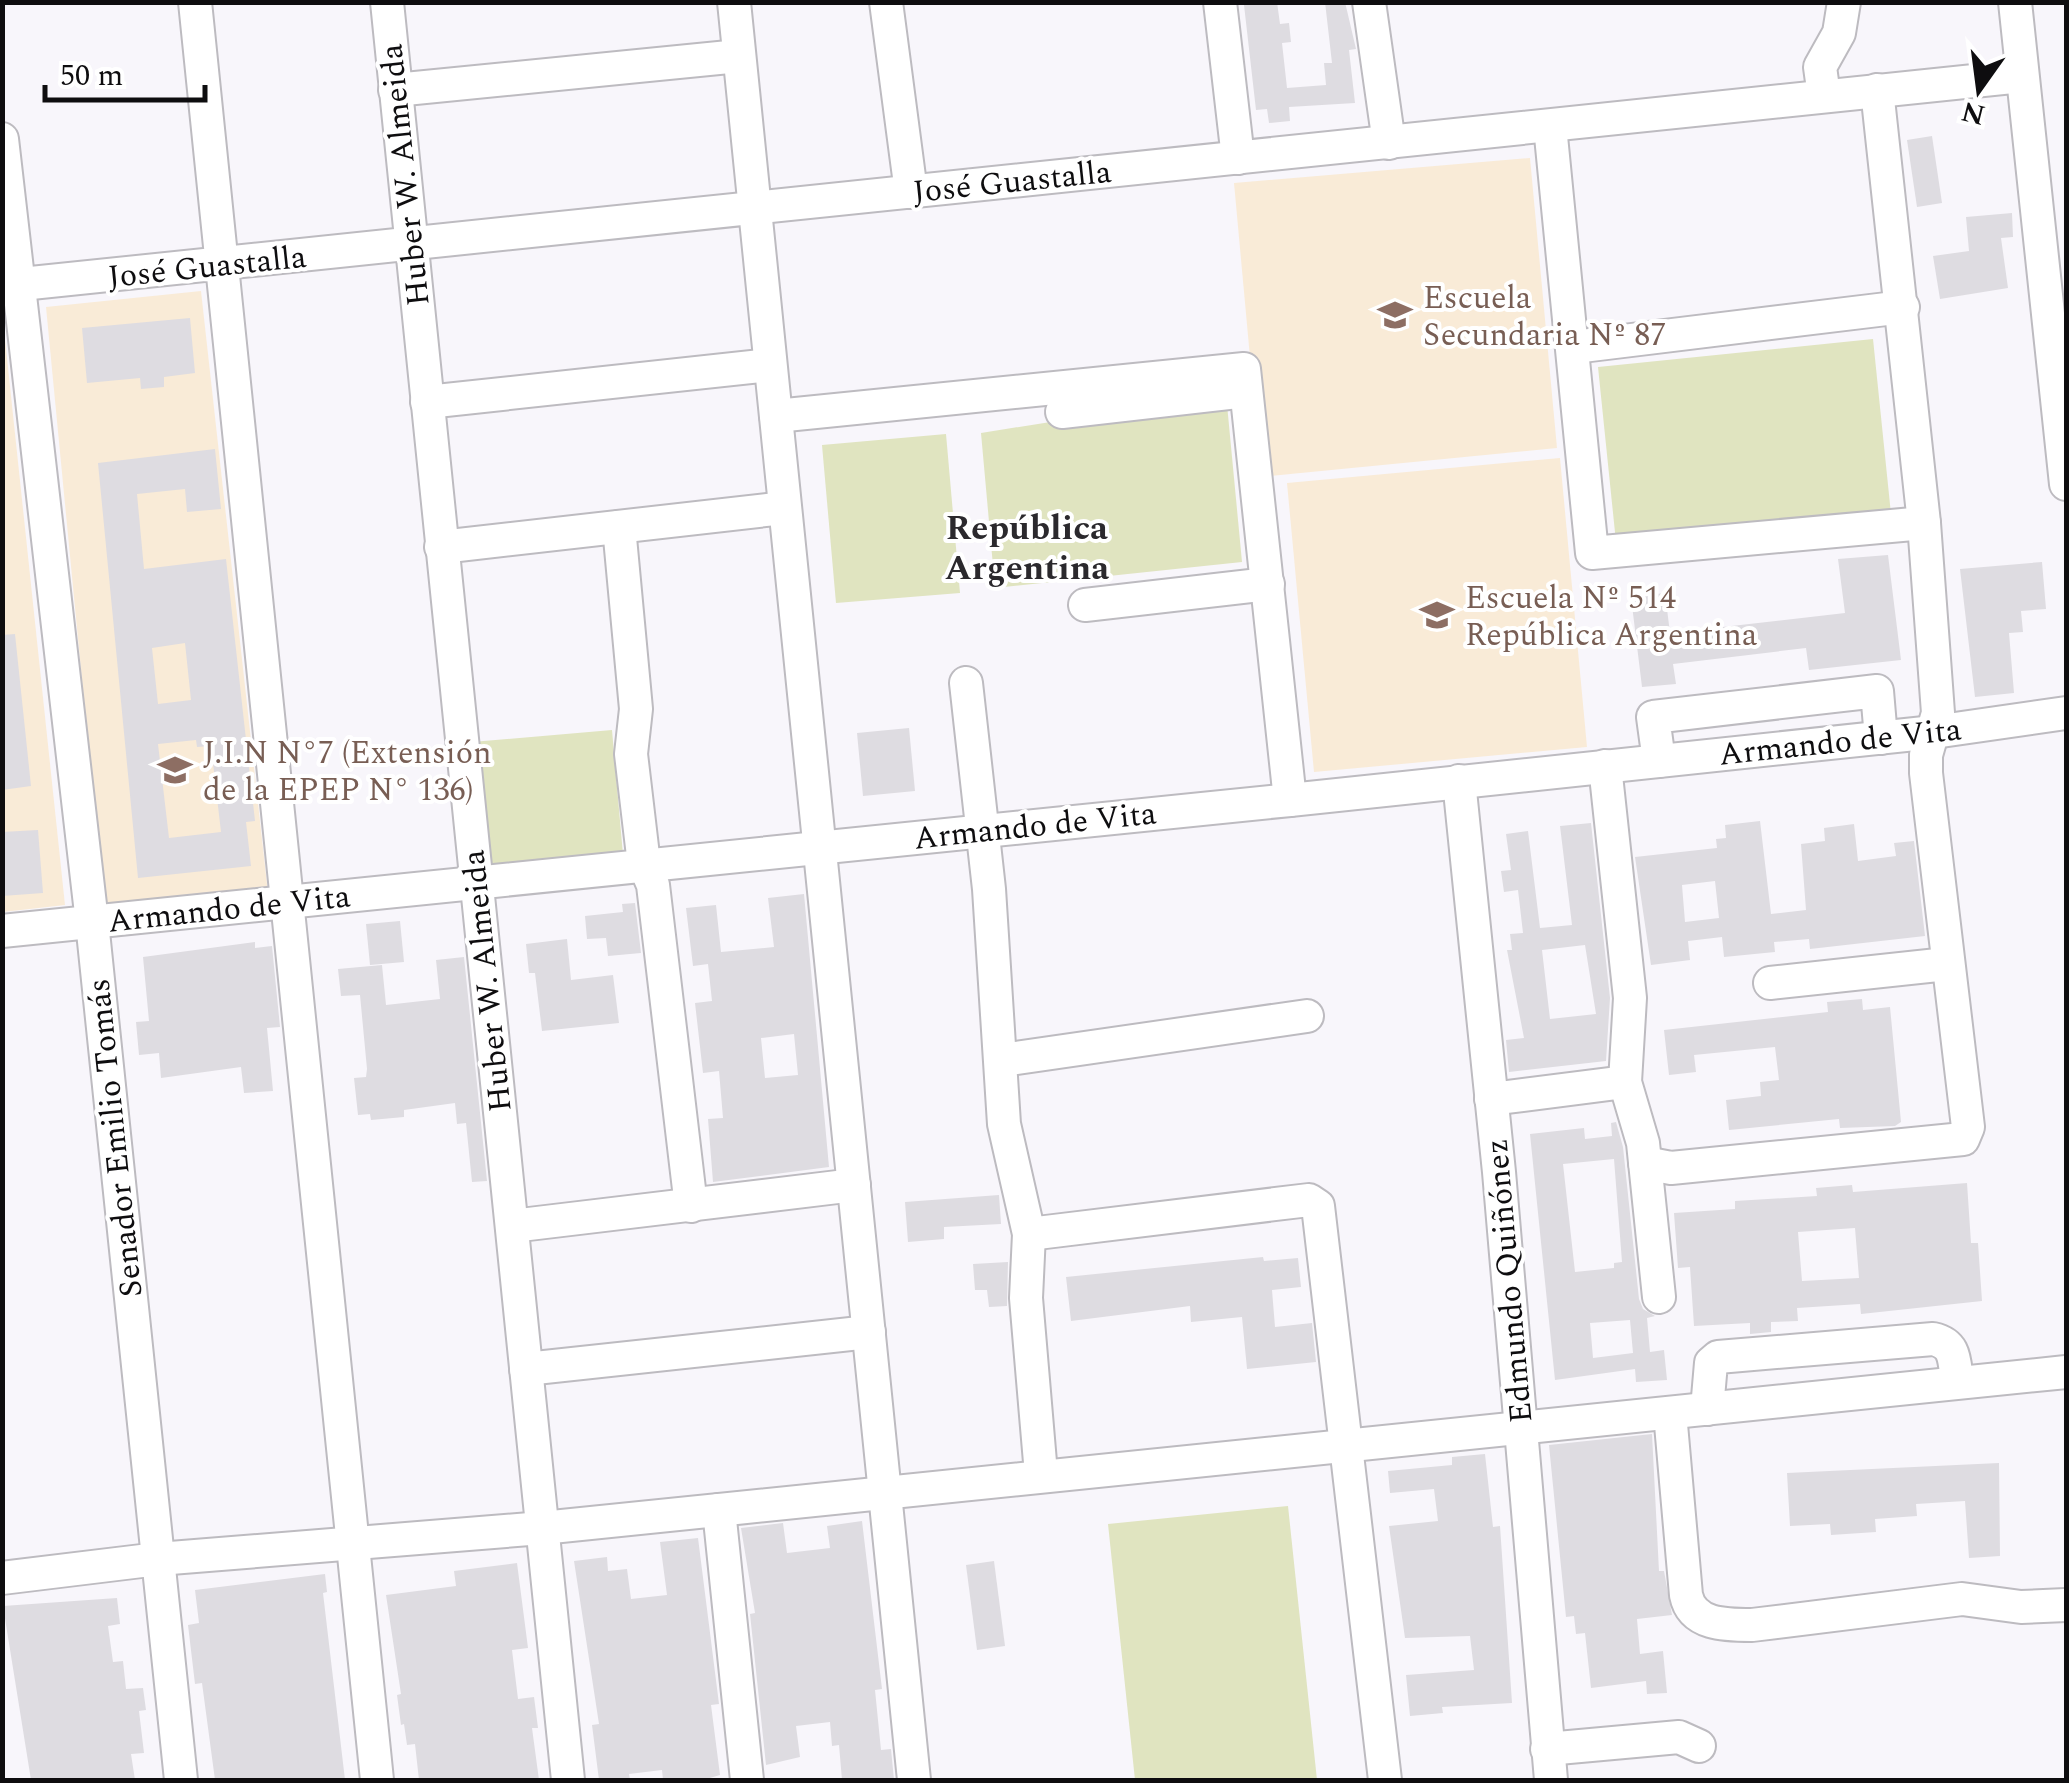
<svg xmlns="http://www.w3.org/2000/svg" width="2069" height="1783" font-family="Spectral,serif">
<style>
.education{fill:#f9ebd7}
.green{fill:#e0e4c0}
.building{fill:#dedce1;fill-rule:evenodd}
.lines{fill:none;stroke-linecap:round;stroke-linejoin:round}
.minor-casing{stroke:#bdbbc0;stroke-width:36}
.minor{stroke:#fff;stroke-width:32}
.labels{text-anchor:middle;stroke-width:8;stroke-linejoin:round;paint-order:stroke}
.street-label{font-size:32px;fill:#0e0d0f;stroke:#fff}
.education-label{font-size:32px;fill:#785e54;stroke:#fff;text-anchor:start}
.neighbourhood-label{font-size:35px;font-weight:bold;fill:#2b292d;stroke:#fff}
</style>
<rect width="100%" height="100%" fill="#f8f6fb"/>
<!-- education -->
<g class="education">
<polygon points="1530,158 1557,448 1261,477 1234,183"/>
<polygon points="201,291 268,893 104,908 46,307"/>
<polygon points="2,311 65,905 3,912 2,912"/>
<polygon points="1560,458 1587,747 1314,772 1287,483"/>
</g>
<!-- green -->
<g class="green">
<polygon points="1873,339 1891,514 1616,542 1598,367"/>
<polygon points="1226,394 1242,562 995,588 981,433"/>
<polygon points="946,434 960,593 836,603 822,445"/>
<polygon points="612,730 623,855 485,869 472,742"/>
<polygon points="1288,1506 1317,1780 1135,1780 1108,1524"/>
</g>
<!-- building -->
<g class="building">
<polygon points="1277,2 1280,24 1289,23 1291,42 1282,43 1287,88 1326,85 1324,63 1332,63 1325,2 1345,2 1356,49 1349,50 1355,103 1289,107 1290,121 1269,123 1267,109 1256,110 1244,5"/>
<polygon points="1932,136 1942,203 1917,207 1907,140"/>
<polygon points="2012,213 2013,237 2001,238 2008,288 1940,299 1933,256 1969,251 1966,217"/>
<polygon points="190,318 195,373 164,377 164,387 141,389 140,378 87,383 82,328"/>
<path d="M215,449L221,509L187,512L185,489L137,494L144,569L226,559L255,821L246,822L251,866L138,878L98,463ZM185,643L191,700L158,704L152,648ZM196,740L197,747L211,746L221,832L169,838L158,744Z"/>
<polygon points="1888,555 1901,660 1809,670 1806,648 1673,664 1676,684 1642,687 1631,597 1665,593 1670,633 1845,613 1838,559"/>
<polygon points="2042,562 2046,609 2021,611 2023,632 2009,633 2014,693 1975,697 1960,569"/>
<polygon points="15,634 31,786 2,790 2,635"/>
<polygon points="909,728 915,791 863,796 857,733"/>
<path d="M1760,821L1771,914L1806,910L1801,844L1825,841L1824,828L1854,824L1858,861L1896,856L1894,843L1914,841L1925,936L1810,949L1809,939L1774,942L1775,952L1724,957L1722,937L1688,941L1690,960L1651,965L1635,857L1717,848L1716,839L1726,838L1725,825ZM1715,881L1719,918L1685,922L1682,885Z"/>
<path d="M1591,823L1610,998L1606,1061L1509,1072L1506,1040L1524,1038L1507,950H1512L1510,934L1523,933L1518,890L1504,892L1501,871L1511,870L1506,834L1528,831L1540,928L1572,925L1560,826ZM1585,945L1596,1014L1550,1019L1542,950Z"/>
<polygon points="38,830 43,893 2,896 2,832"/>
<path d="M804,894L829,1167L713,1182L708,1119L723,1118L719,1071L703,1073L695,1003L712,1001L708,964L693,966L686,908L716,905L721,952L774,947L768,898ZM794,1034L798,1075L765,1078L761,1038Z"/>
<polygon points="635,903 641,953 608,956 606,938 587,939 585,916 623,912 622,904"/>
<polygon points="400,921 404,962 370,965 366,924"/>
<polygon points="567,939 571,980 613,975 619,1023 542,1031 535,973 529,973 526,944"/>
<polygon points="255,942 255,948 272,946 280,1027 267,1028 273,1091 244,1093 241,1067 161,1078 159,1053 139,1055 136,1022 149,1021 143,957"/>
<polygon points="464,957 487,1181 472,1182 466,1123 457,1124 455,1103 404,1110 404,1117 371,1120 370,1114 358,1115 354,1078 366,1077 367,1069 360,995 341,996 338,969 382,965 386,1005 440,999 436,960"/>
<polygon points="1862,999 1863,1010 1890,1007 1901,1122 1895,1126 1840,1128 1839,1119 1729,1130 1726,1100 1761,1096 1760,1082 1779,1080 1775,1047 1694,1055 1696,1072 1669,1075 1664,1030 1828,1012 1827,1002"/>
<path d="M1616,1122L1623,1147L1639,1299L1643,1309L1655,1316L1647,1318L1650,1352L1664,1350L1667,1380L1636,1382L1635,1369L1555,1380L1530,1134L1584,1128L1585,1139L1612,1136L1611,1123ZM1614,1159L1622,1262L1614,1263V1268L1575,1272L1563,1164ZM1630,1320L1633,1353L1593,1358L1590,1323Z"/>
<path d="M1967,1183L1971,1243H1978L1982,1301L1861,1314L1860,1304L1797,1308L1798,1321L1771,1322V1332L1750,1334V1323L1694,1326L1690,1267L1678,1268L1674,1213L1735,1209V1201L1817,1196L1816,1188L1852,1185L1853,1192ZM1855,1228L1859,1278L1802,1281L1798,1232Z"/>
<polygon points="999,1195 1001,1224 944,1227 944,1239 908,1242 905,1202"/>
<polygon points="1263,1257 1264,1261 1298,1258 1301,1287 1272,1290 1275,1327 1312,1323 1316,1362 1247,1369 1242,1317 1191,1322 1190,1306 1071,1321 1066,1277"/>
<polygon points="1008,1262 1007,1306 989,1307 987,1290 975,1290 973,1264"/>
<polygon points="1652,1434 1659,1571 1664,1571 1672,1615 1637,1619 1640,1654 1663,1651 1667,1693 1647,1694 1646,1681 1591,1688 1585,1633 1576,1634 1574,1616 1566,1617 1549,1445"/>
<polygon points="1485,1454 1493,1527 1500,1526 1512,1703 1442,1707 1443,1713 1410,1716 1406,1675 1474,1670 1470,1636 1405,1638 1389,1526 1438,1521 1434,1489 1390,1493 1388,1471 1452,1465 1452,1457"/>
<polygon points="1999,1463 2000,1556 1969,1558 1965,1501 1916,1504 1917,1516 1875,1519 1876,1532 1831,1535 1830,1524 1790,1526 1787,1473"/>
<polygon points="862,1521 882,1689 875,1690 881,1750 891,1749 894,1780 842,1780 839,1745 832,1746 830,1722 796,1726 800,1757 766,1765 750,1614 755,1613 741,1528 783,1523 787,1553 830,1548 827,1526"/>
<polygon points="698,1538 719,1704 711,1705 720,1775 703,1780 663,1780 662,1770 629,1774 630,1780 599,1780 592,1725 599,1724 574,1561 607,1557 608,1571 627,1569 631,1599 667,1595 660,1542"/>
<polygon points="994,1561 1005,1646 977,1650 966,1565"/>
<polygon points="517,1563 528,1648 512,1650 518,1699 534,1697 538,1728 532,1728 539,1780 419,1780 415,1744 407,1745 404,1724 401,1725 397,1695 401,1694 386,1595 456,1586 454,1571"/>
<polygon points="325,1574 327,1592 323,1593 345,1780 215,1780 202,1683 195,1684 188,1625 199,1623 195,1590"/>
<polygon points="117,1598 120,1624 108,1626 113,1662 123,1661 126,1689 143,1688 146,1710 139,1711 144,1753 131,1754 135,1780 31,1780 3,1606"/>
</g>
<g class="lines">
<!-- minor casing -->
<g class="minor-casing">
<g id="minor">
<polyline points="195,2 377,1780"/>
<polyline points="387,2 568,1780"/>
<polyline points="734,2 914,1780"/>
<polyline points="886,2 911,192"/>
<polyline points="1220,2 1238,158"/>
<polyline points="1369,2 1389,143"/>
<polyline points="2015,2 2066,484"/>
<polyline points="395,90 739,56"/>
<polyline points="1824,96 1820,67 1839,33 1844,2"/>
<polyline points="1550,126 1592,553 1924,523"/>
<polyline points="2,139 92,922 181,1780"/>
<polyline points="2,286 2022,76"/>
<polyline points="1574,347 1903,307"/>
<polyline points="427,402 770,365"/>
<polyline points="1062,412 1246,391"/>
<polyline points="776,416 1244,369 1290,800"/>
<polyline points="619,527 636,709 631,754 644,864 653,885 691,1206"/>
<polyline points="441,547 784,508"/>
<polyline points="1085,605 1268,584"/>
<polyline points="966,683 989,889 1004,1124 1029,1234 1026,1298 1041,1474"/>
<polyline points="1659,761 1653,717 1877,691 1881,738"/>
<polyline points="1605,766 1630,998 1625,1082 1643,1143 1659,1297"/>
<polyline points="1459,781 1499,1172 1551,1780"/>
<polyline points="2,931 1290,800 1934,732 2066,713"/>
<polyline points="1770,983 1947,964"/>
<polyline points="1002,1060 1307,1016"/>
<polyline points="1491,1099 1625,1082"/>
<polyline points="1645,1163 1671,1168 1963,1139 1968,1127 1926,773 1926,755 1938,713 1924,523 1877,90"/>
<polyline points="512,1226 854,1185"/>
<polyline points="1029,1234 1309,1200 1318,1206 1385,1780"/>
<polyline points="526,1369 869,1332"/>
<path d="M1707,1409L1711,1363L1718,1357L1933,1339C1956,1344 1954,1360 1957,1381"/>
<path d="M1670,1413L1686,1595C1692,1625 1725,1625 1752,1625L1962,1599L2021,1607L2066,1605"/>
<polyline points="719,1510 747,1780"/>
<polyline points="2,1578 158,1559 542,1528 2066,1372"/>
<polyline points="1547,1749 1679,1737 1699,1746"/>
</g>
</g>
<!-- minor -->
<use href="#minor" class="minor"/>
</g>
<!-- icons -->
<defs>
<g id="school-bare" transform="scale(2.7)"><path d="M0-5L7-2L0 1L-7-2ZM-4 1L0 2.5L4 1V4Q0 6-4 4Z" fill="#8d6e63" stroke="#fff" stroke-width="2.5" paint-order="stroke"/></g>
</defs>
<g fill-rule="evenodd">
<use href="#school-bare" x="1395" y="315"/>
<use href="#school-bare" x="1437" y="615"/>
<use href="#school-bare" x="175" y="770"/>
</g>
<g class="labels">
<!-- street labels -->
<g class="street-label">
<text transform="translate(404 175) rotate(-96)" y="11">Huber W. Almeida</text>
<text transform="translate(1012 181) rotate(-6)" y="11">José Guastalla</text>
<text transform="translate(207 266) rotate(-6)" y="11">José Guastalla</text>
<text transform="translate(1840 741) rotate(-6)" y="11">Armando de Vita</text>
<text transform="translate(1035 825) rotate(-6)" y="11">Armando de Vita</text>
<text transform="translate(229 908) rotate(-6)" y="11">Armando de Vita</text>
<text transform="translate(486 981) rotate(-96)" y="11">Huber W. Almeida</text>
<text transform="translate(114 1138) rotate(-96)" y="11">Senador Emilio Tomás</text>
<text transform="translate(1508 1281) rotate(-95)" y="11">Edmundo Quiñónez</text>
</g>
<!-- education labels -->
<g class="education-label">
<text x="1423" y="308">Escuela<tspan x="1423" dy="37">Secundaria Nº 87</tspan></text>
<text x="1465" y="608">Escuela Nº 514<tspan x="1465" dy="37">República Argentina</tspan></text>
<text x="203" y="763">J.I.N N°7 (Extensión<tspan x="203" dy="37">de la EPEP N° 136)</tspan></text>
</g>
<!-- neighbourhood labels -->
<g class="neighbourhood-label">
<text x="1027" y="539">República<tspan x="1027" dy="40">Argentina</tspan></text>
</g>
</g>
<!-- border -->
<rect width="2069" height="1783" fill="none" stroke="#0e0d0f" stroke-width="10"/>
<!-- north arrow -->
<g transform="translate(1979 90) rotate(194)" stroke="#ffffff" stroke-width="8" paint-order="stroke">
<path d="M0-8L18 38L0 25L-18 38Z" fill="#0e0d0f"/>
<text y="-15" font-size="28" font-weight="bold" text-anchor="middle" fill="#0e0d0f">N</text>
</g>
<!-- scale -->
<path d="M45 85v15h160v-15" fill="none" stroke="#0e0d0f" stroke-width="5"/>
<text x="60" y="85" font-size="30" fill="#0e0d0f" stroke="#ffffff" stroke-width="8" paint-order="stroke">50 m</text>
</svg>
